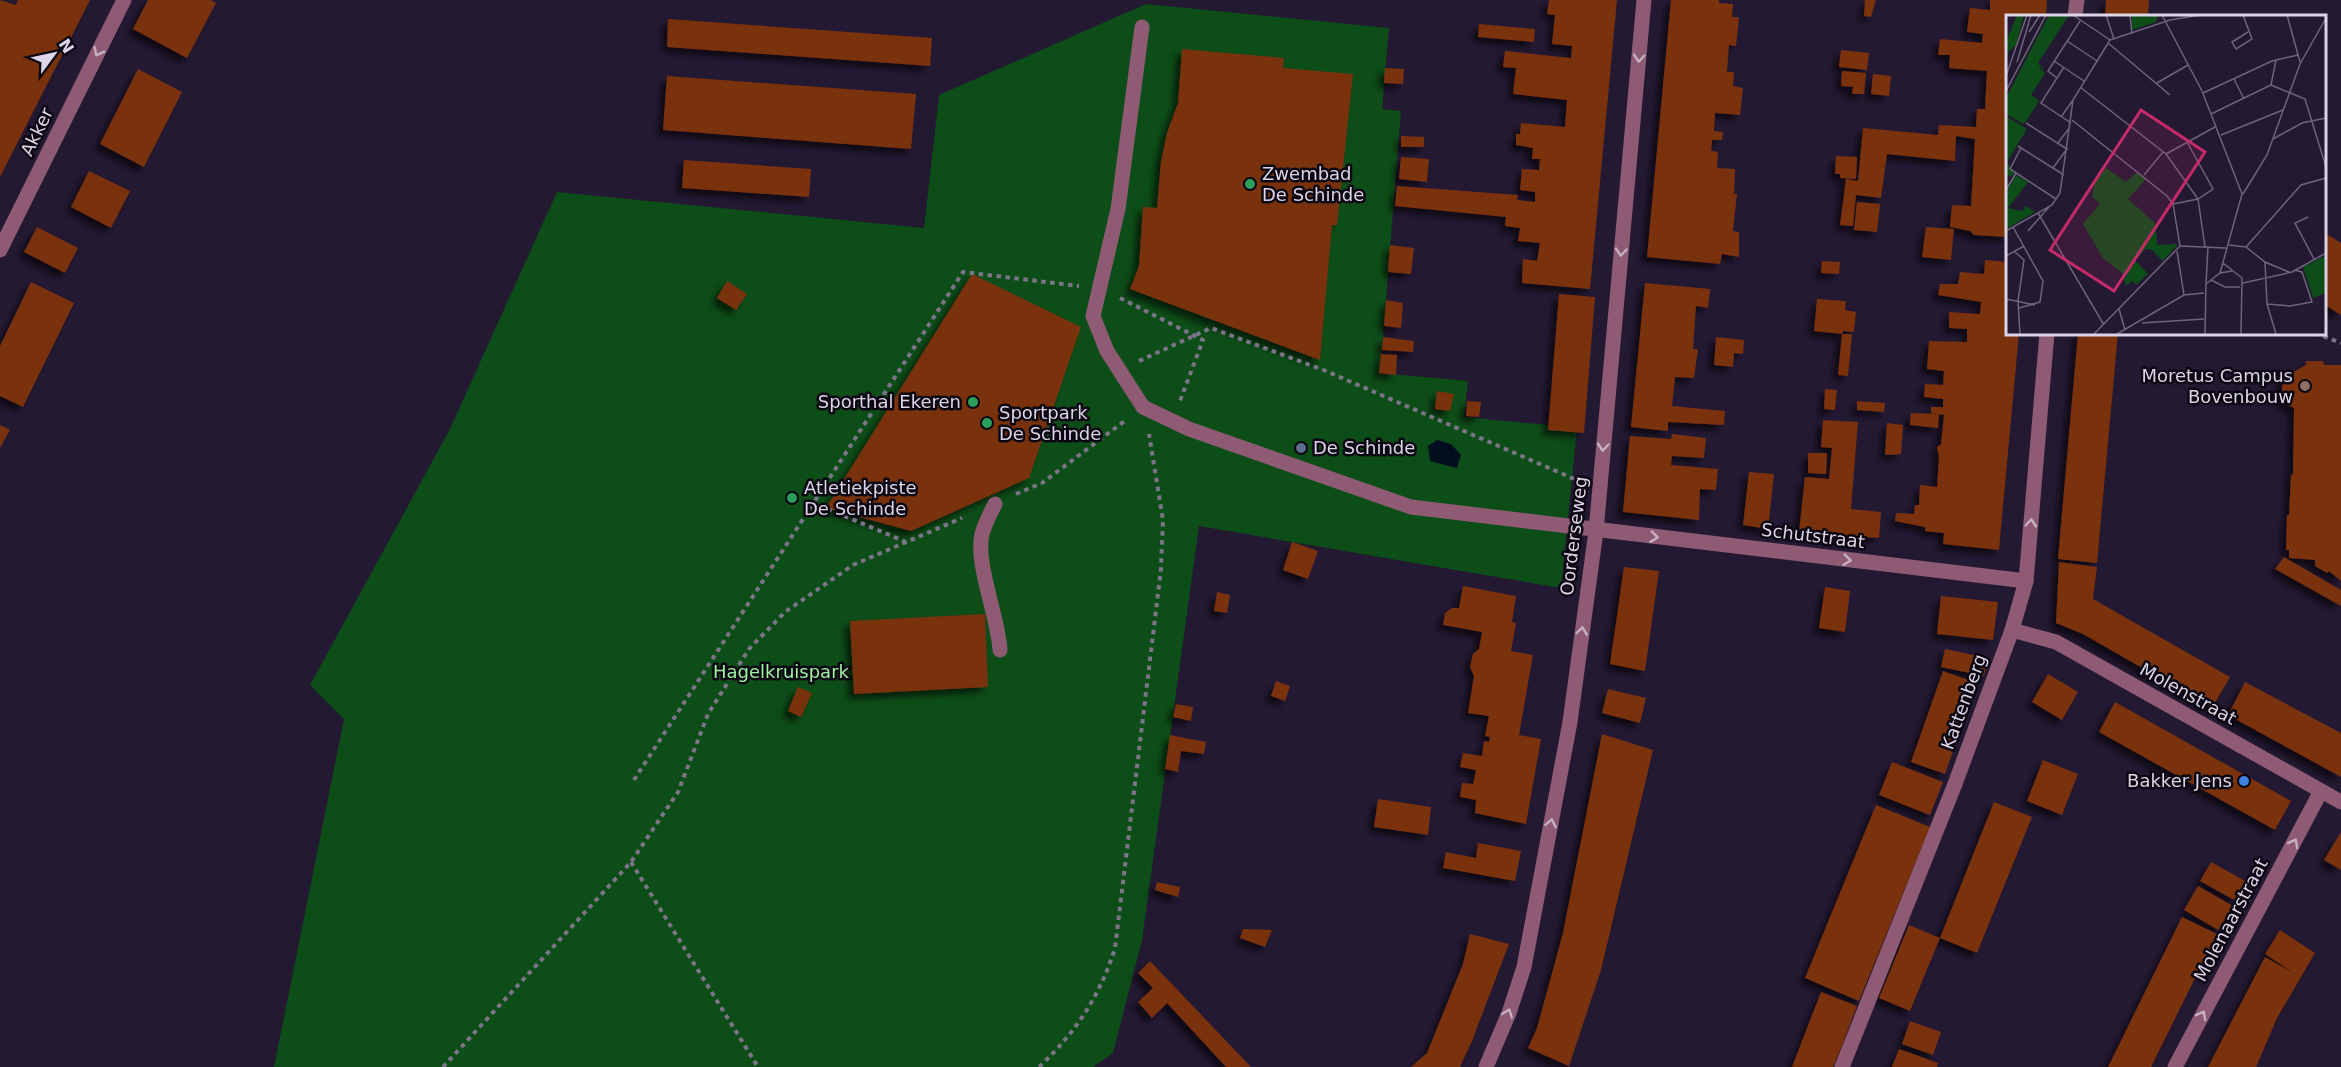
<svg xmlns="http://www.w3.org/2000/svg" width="2341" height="1067" font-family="'DejaVu Sans',sans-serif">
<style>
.green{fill:#0d4d18}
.water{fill:#000e1f}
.building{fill:#7a3011;filter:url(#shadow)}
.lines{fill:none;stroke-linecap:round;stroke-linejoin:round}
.path{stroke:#7d748a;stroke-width:4;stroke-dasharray:4.5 4.5;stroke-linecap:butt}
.minor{stroke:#8f5a73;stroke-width:15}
.oneway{stroke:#c5b0c4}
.leisure-dot{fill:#2e9e5b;stroke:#0b0712;stroke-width:2}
.education-dot{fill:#8d6e63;stroke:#0b0712;stroke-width:2}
.service-dot{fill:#5c6f8a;stroke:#0b0712;stroke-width:2}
.shop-dot{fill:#3f7fe0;stroke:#0b0712;stroke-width:2}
.labels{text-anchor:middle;stroke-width:5;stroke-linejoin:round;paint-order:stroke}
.street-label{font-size:18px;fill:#dcd5e7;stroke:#0b0712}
.poi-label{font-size:18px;fill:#dcd5e7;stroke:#0b0712;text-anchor:start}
.park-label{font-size:18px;fill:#9bf3a0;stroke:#0b0712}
.inset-road{fill:none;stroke:#6e647b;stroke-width:1.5}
.view{fill:#c52b69;fill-opacity:0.15;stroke:#c52b69;stroke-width:3}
.inset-edge{fill:none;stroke:#dcd5e7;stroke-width:3}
</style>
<defs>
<filter id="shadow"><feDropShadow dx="-5.5" dy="5.5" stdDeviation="3" flood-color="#0009"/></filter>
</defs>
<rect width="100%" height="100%" fill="#241933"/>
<!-- green -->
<polygon class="green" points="1146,4 1389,28 1382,109 1401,111 1380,373 1468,381 1464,417 1577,428 1561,588 1199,526 1142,940 1113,1053 1093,1067 274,1067 344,719 310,685 450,429 557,192 924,228 939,95"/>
<!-- water -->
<polygon class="water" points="1437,440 1451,444 1461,455 1457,468 1430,461 1428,446"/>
<!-- building -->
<g class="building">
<polygon points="0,0 16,5 18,0 90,0 0,177"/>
<polygon points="148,0 210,0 216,3 187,58 133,29"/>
<polygon points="1549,0 1617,0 1590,289 1522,283 1523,259 1537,261 1540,243 1518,241 1520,228 1505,226 1506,217 1395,206 1397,186 1518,195 1517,200 1535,202 1535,192 1520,190 1522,169 1539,170 1540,159 1532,159 1533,148 1516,145 1516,134 1520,134 1521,123 1565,127 1567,100 1513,94 1516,68 1503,67 1505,51 1571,58 1572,46 1552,44 1555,15 1547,14"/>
<polygon points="1671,0 1719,0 1719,3 1733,4 1732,17 1739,17 1736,46 1729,45 1727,72 1734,72 1733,86 1743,88 1740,115 1715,113 1714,131 1723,132 1722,140 1712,140 1711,151 1718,152 1717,168 1735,169 1734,194 1737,194 1733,231 1739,232 1739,257 1722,254 1720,264 1647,257"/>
<polygon points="1865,0 1876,0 1871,17 1864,16"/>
<polygon points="1990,0 2047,0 2046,16 2008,16 2008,237 1974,235 1970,231 1950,227 1952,205 1971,206 1975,139 1956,136 1955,161 1887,154 1881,198 1856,195 1853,226 1840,225 1846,179 1858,181 1863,128 1938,135 1939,125 1976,127 1977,109 1985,109 1987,71 1949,68 1950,55 1938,55 1940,39 1982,43 1983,34 1967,32 1970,8 1990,10"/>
<polygon points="2106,0 2149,0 2148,16 2105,16"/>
<polygon points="668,19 932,38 930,66 667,47"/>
<polygon points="1479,24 1535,29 1534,42 1478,37"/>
<polygon points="1182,49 1284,58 1283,68 1353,74 1337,225 1332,225 1320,360 1130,289 1139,266 1143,207 1157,208 1161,161 1167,133 1178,103"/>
<polygon points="1841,50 1869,53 1867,70 1839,67"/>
<polygon points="1385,68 1404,69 1403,84 1384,83"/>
<polygon points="138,69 182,92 144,167 100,144"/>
<polygon points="1842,71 1866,73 1864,94 1852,94 1853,87 1841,86"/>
<polygon points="1873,74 1891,76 1889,96 1871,94"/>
<polygon points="667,76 916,94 911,149 663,130"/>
<polygon points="1401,136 1424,137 1424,147 1401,147"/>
<polygon points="1836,156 1857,157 1856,179 1840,178 1840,174 1835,174"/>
<polygon points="1401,157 1429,159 1427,182 1399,179"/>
<polygon points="684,160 811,169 809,197 682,188"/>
<polygon points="89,171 130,191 111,228 71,207"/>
<polygon points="1857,202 1880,204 1877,232 1854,230"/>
<polygon points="37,227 78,248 65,273 24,252"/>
<polygon points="1926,227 1954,229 1951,260 1922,257"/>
<polygon points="2325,233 2341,243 2341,315 2325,305"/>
<polygon points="1390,245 1414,248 1411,274 1388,272"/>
<polygon points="1985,260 2008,262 2008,333 2019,333 1999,550 1943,544 1944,533 1925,531 1925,527 1895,521 1896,513 1914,514 1915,505 1919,505 1920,485 1937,487 1939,458 1937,447 1941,444 1944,415 1931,413 1931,407 1943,407 1943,399 1924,397 1925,384 1943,385 1944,371 1927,369 1929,341 1967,342 1967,329 1949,328 1949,312 1980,314 1981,302 1938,295 1940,284 1958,284 1960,272 1984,274"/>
<polygon points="1822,261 1840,262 1839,274 1821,273"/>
<polygon points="972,274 1081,327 1029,478 911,531 826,508"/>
<polygon points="727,281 747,294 736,310 717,298"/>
<polygon points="31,282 74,303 23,407 0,396 0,346"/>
<polygon points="1645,283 1710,289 1708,308 1696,306 1693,349 1698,349 1694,378 1675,377 1672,406 1725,411 1724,425 1668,422 1668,431 1631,427"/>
<polygon points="1559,294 1595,297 1584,433 1548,430"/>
<polygon points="1817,299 1846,301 1845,310 1856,312 1854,332 1843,331 1842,334 1814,331"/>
<polygon points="1386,300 1403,303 1401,328 1384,326"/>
<polygon points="2078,333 2118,333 2097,563 2058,559"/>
<polygon points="1842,334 1852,334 1848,376 1838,375"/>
<polygon points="1383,337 1414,341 1413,352 1382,350"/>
<polygon points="1716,337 1744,340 1743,354 1734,353 1733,367 1714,365"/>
<polygon points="1381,354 1397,355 1396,375 1379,373"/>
<polygon points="2306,361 2323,361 2324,365 2341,365 2341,581 2329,571 2327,573 2315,566 2315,560 2289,558 2289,550 2286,550 2287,515 2289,515 2291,474 2293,475 2294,408 2281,402 2283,378 2306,365"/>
<polygon points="1825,389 1837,390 1835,410 1824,409"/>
<polygon points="1437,391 1454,394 1450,411 1435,409"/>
<polygon points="1467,401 1481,402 1479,417 1466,416"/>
<polygon points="1857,401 1885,403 1884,412 1857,410"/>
<polygon points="1911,413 1939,414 1938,428 1910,425"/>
<polygon points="1823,420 1858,422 1851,509 1881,512 1879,538 1799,532 1805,477 1829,479 1832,448 1821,447"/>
<polygon points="1887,423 1903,425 1901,454 1885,455"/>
<polygon points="0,425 10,430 0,448"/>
<polygon points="1672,434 1706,438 1704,458 1672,456 1671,465 1718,469 1716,490 1700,489 1699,520 1623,512 1630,436 1671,439"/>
<polygon points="1808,453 1827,453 1826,474 1808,473"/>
<polygon points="1749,472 1774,474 1768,529 1743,525"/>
<polygon points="1292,542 1318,551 1308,579 1283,570"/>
<polygon points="2284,557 2341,590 2341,606 2275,569"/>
<polygon points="2059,562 2097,567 2093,599 2230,677 2212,708 2083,634 2056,623"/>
<polygon points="1624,567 1659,571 1645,671 1610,664"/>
<polygon points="1463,586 1516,596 1512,622 1516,623 1511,651 1533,655 1519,735 1541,739 1526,824 1475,813 1476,800 1460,797 1462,783 1473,784 1476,770 1460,767 1463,753 1482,756 1484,741 1489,742 1490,737 1485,736 1489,716 1468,713 1474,676 1470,667 1473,654 1479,649 1482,632 1443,625 1445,613 1452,608 1459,608"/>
<polygon points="1825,587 1850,591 1845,632 1819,628"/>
<polygon points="1217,592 1230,595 1227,613 1214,611"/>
<polygon points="1941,596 1998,602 1993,640 1937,634"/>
<polygon points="985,614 988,687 854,694 850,621"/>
<polygon points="1945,649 1988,658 1984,676 1941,667"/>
<polygon points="1943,671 1977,683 1945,774 1911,762"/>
<polygon points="2048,674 2078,692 2062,720 2032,702"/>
<polygon points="1276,681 1290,686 1285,701 1271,696"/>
<polygon points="2245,682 2341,733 2341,777 2228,715"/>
<polygon points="798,687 812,693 801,717 788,711"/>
<polygon points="1608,689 1646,698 1640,723 1602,713"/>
<polygon points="2115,702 2291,801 2275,830 2099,732"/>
<polygon points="1176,704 1193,707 1191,721 1173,717"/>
<polygon points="1602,734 1653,750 1601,970 1569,1066 1528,1048 1537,1028 1563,933"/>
<polygon points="1170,735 1206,742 1204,754 1181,751 1178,772 1165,769"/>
<polygon points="2043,760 2078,774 2062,815 2027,801"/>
<polygon points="1892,762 1943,782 1930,815 1879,795"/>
<polygon points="1378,799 1431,807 1428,835 1374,827"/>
<polygon points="1994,802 2032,817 1977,953 1940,938"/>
<polygon points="1876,805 1930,827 1859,1001 1805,978"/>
<polygon points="2341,832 2341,870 2324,860"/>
<polygon points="1478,843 1521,851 1515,881 1443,868 1446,852 1476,858"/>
<polygon points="2211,862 2245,881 2234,900 2200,881"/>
<polygon points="1157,882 1180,887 1178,897 1155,890"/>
<polygon points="2198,886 2233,906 2218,930 2184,910"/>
<polygon points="2182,917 2217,934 2151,1067 2108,1067"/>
<polygon points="1909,925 1940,938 1910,1011 1879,998"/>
<polygon points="1243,929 1272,930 1265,947 1240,938"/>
<polygon points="2280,930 2315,953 2277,1018 2256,1067 2208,1067 2265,957 2295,974 2265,954"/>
<polygon points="1470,934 1509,944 1472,1041 1460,1067 1411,1067 1427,1053 1463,964"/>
<polygon points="1150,961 1251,1067 1226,1067 1167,1003 1152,1018 1138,1002 1153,988 1138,973"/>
<polygon points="1821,992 1857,1006 1841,1048 1833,1067 1792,1067"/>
<polygon points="1910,1021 1941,1032 1933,1055 1902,1044"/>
<polygon points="1899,1049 1938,1063 1937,1067 1892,1067"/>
</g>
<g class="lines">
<!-- path -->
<g class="path">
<polyline points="1120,298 1203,340 1180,401"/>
<polyline points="2315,333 2341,343"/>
<polyline points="1139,361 1211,328 1326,371 1579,481"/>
<polyline points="1016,494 1042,483 1126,420"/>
<polyline points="811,502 906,542"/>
<polyline points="634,780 963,272 1079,286"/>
<polyline points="631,862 758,1067"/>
<polyline points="443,1067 631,862 678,792 708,714 749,649 785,612 853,565 962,518"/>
<path d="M1039,1067C1076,1032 1100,996 1115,948L1161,569L1163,520L1149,434"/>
</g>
<!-- minor -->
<g class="minor">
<polyline points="2075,16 2077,0"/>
<polyline points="1142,27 1118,209 1093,316 1107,351 1143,407 1189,429 1411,507 2026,581"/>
<polyline points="0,250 124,0"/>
<path d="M995,504C990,514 985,523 982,534C975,564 998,615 1000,650"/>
<polyline points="2012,630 2056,642 2341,802"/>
<polyline points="1486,1067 1509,1013 1524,967 1570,722 1596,531 1644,0"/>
<polyline points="1842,1067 1955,784 2012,630 2026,581 2047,333"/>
<polyline points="2175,1067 2321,791"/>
</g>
</g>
<!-- one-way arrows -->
<defs><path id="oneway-chevron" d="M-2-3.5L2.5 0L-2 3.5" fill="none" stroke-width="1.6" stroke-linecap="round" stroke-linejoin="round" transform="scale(1.5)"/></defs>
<g class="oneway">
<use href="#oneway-chevron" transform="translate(98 52) rotate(116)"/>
<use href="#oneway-chevron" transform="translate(1639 58) rotate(95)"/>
<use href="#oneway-chevron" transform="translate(1621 252) rotate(95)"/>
<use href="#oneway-chevron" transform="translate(1603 447) rotate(95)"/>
<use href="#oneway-chevron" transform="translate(2031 523) rotate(-85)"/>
<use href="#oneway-chevron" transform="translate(1654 537) rotate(7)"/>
<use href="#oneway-chevron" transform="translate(1847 560) rotate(7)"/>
<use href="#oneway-chevron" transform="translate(1582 631) rotate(-82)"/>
<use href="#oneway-chevron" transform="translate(1551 823) rotate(-79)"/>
<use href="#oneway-chevron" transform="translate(2294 843) rotate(-62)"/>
<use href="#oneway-chevron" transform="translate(1508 1013) rotate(-69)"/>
<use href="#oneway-chevron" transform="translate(2202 1015) rotate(-62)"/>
</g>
<!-- markers -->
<g class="leisure-dot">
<circle cx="1250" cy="184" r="6"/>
<circle cx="973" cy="402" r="6"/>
<circle cx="987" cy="423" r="6"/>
<circle cx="792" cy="498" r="6"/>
</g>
<circle class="education-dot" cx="2305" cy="386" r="6"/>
<circle class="service-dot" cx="1301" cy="448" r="6"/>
<circle class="shop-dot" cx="2244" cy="781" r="6"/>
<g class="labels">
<!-- street labels -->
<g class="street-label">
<text transform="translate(37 132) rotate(-64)" y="6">Akker</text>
<text transform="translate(1574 536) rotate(-83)" y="6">Oorderseweg</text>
<text transform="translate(1813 536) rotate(7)" y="6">Schutstraat</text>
<text transform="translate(2188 694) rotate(29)" y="6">Molenstraat</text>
<text transform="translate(1964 702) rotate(-70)" y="6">Kattenberg</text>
<text transform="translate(2231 920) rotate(-62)" y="6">Molenaarstraat</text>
</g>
<!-- poi labels -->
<g class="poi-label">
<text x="1262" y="180">Zwembad<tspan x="1262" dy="21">De Schinde</tspan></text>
<text x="2293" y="382" text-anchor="end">Moretus Campus<tspan x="2293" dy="21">Bovenbouw</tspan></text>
<text x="961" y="408" text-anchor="end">Sporthal Ekeren</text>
<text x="999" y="419">Sportpark<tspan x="999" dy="21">De Schinde</tspan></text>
<text x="1313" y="454">De Schinde</text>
<text x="804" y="494">Atletiekpiste<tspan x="804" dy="21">De Schinde</tspan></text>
<text x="2232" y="787" text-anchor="end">Bakker Jens</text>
</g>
<!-- park labels -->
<g class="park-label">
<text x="781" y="678">Hagelkruispark</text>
</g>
</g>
<!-- overview -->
<g transform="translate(2006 15)">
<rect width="320" height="320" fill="#241933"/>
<path d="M11,0H18L10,30L0,39V27ZM43,0H63L32,48L40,55L31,50L39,58L25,80L33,86L18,109L0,99V83ZM126,0H152L150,7L126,15ZM0,101L21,114L1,147L8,158L5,162L0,159ZM100,153L120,167L131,157L140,164L122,184L150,209L151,230L172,229L157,246L145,234H140L129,245L142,259L130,270L127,266L120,270L117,263L121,262L97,243L77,209L94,189L86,182L89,167ZM10,160L22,167L2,193L17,196L20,191L29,197L0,214V177ZM319,241V278L307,283L297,252Z" fill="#0d4d18"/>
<path class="inset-road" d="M67,0L104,25M100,0L108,24M124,0L126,19M156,0L196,76L236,179L214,258M237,0L246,24L230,34L226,27L242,17M281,0L294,47M23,17L34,0M104,25L164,5L195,0M61,26L91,46M102,28L164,80M48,46L78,66M11,47L25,0M58,52L35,88L65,108M0,61L21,0M51,63L42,56L74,6M228,64L238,84M151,68L182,50M265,70L299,84L320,152M74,72L160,139L192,184L199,232M0,76L40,0M197,78L266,46L292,40M205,99L265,70L270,45M55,102L67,85M66,105L161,181L167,189L174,231M20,108L61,134L47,153M215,120L277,95M267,124L296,108L320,103M52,128L64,112M12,131L58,160M15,133L4,154L50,184M160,139L209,112M138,160L157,137M0,175L10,158M237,179L261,140L294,49L320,3M167,189L192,184L207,174L181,127M32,198L98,310M302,202L289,208L308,244M7,212L37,266L34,287L13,293M0,216L46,190L54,178L67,85L104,25M22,216L43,192M223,230L240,232L259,247L283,257M240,232L295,170L320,163M171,236L178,280M9,237L18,245L12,286L14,319M0,241L18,231M259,247L261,289L270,319M217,248L236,263L235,319M205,265L219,272H234M237,268L286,257L320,238M200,269L202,232M0,284L29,290M261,289L284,291L306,287L296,257L288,255M113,294L119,315M136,308L198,304M88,319L174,231L220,233M111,319L178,280L198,278M199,319L200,269L214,258L226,256"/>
<path class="view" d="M135,95L199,137L108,276L44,235Z"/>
<rect width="320" height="320" class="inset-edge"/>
</g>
<!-- north arrow -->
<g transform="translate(54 54) rotate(57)" stroke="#0b0712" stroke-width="4.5" paint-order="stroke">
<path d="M0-4.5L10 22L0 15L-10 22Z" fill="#dcd5e7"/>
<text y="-9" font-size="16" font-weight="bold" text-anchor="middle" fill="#dcd5e7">N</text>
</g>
</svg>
